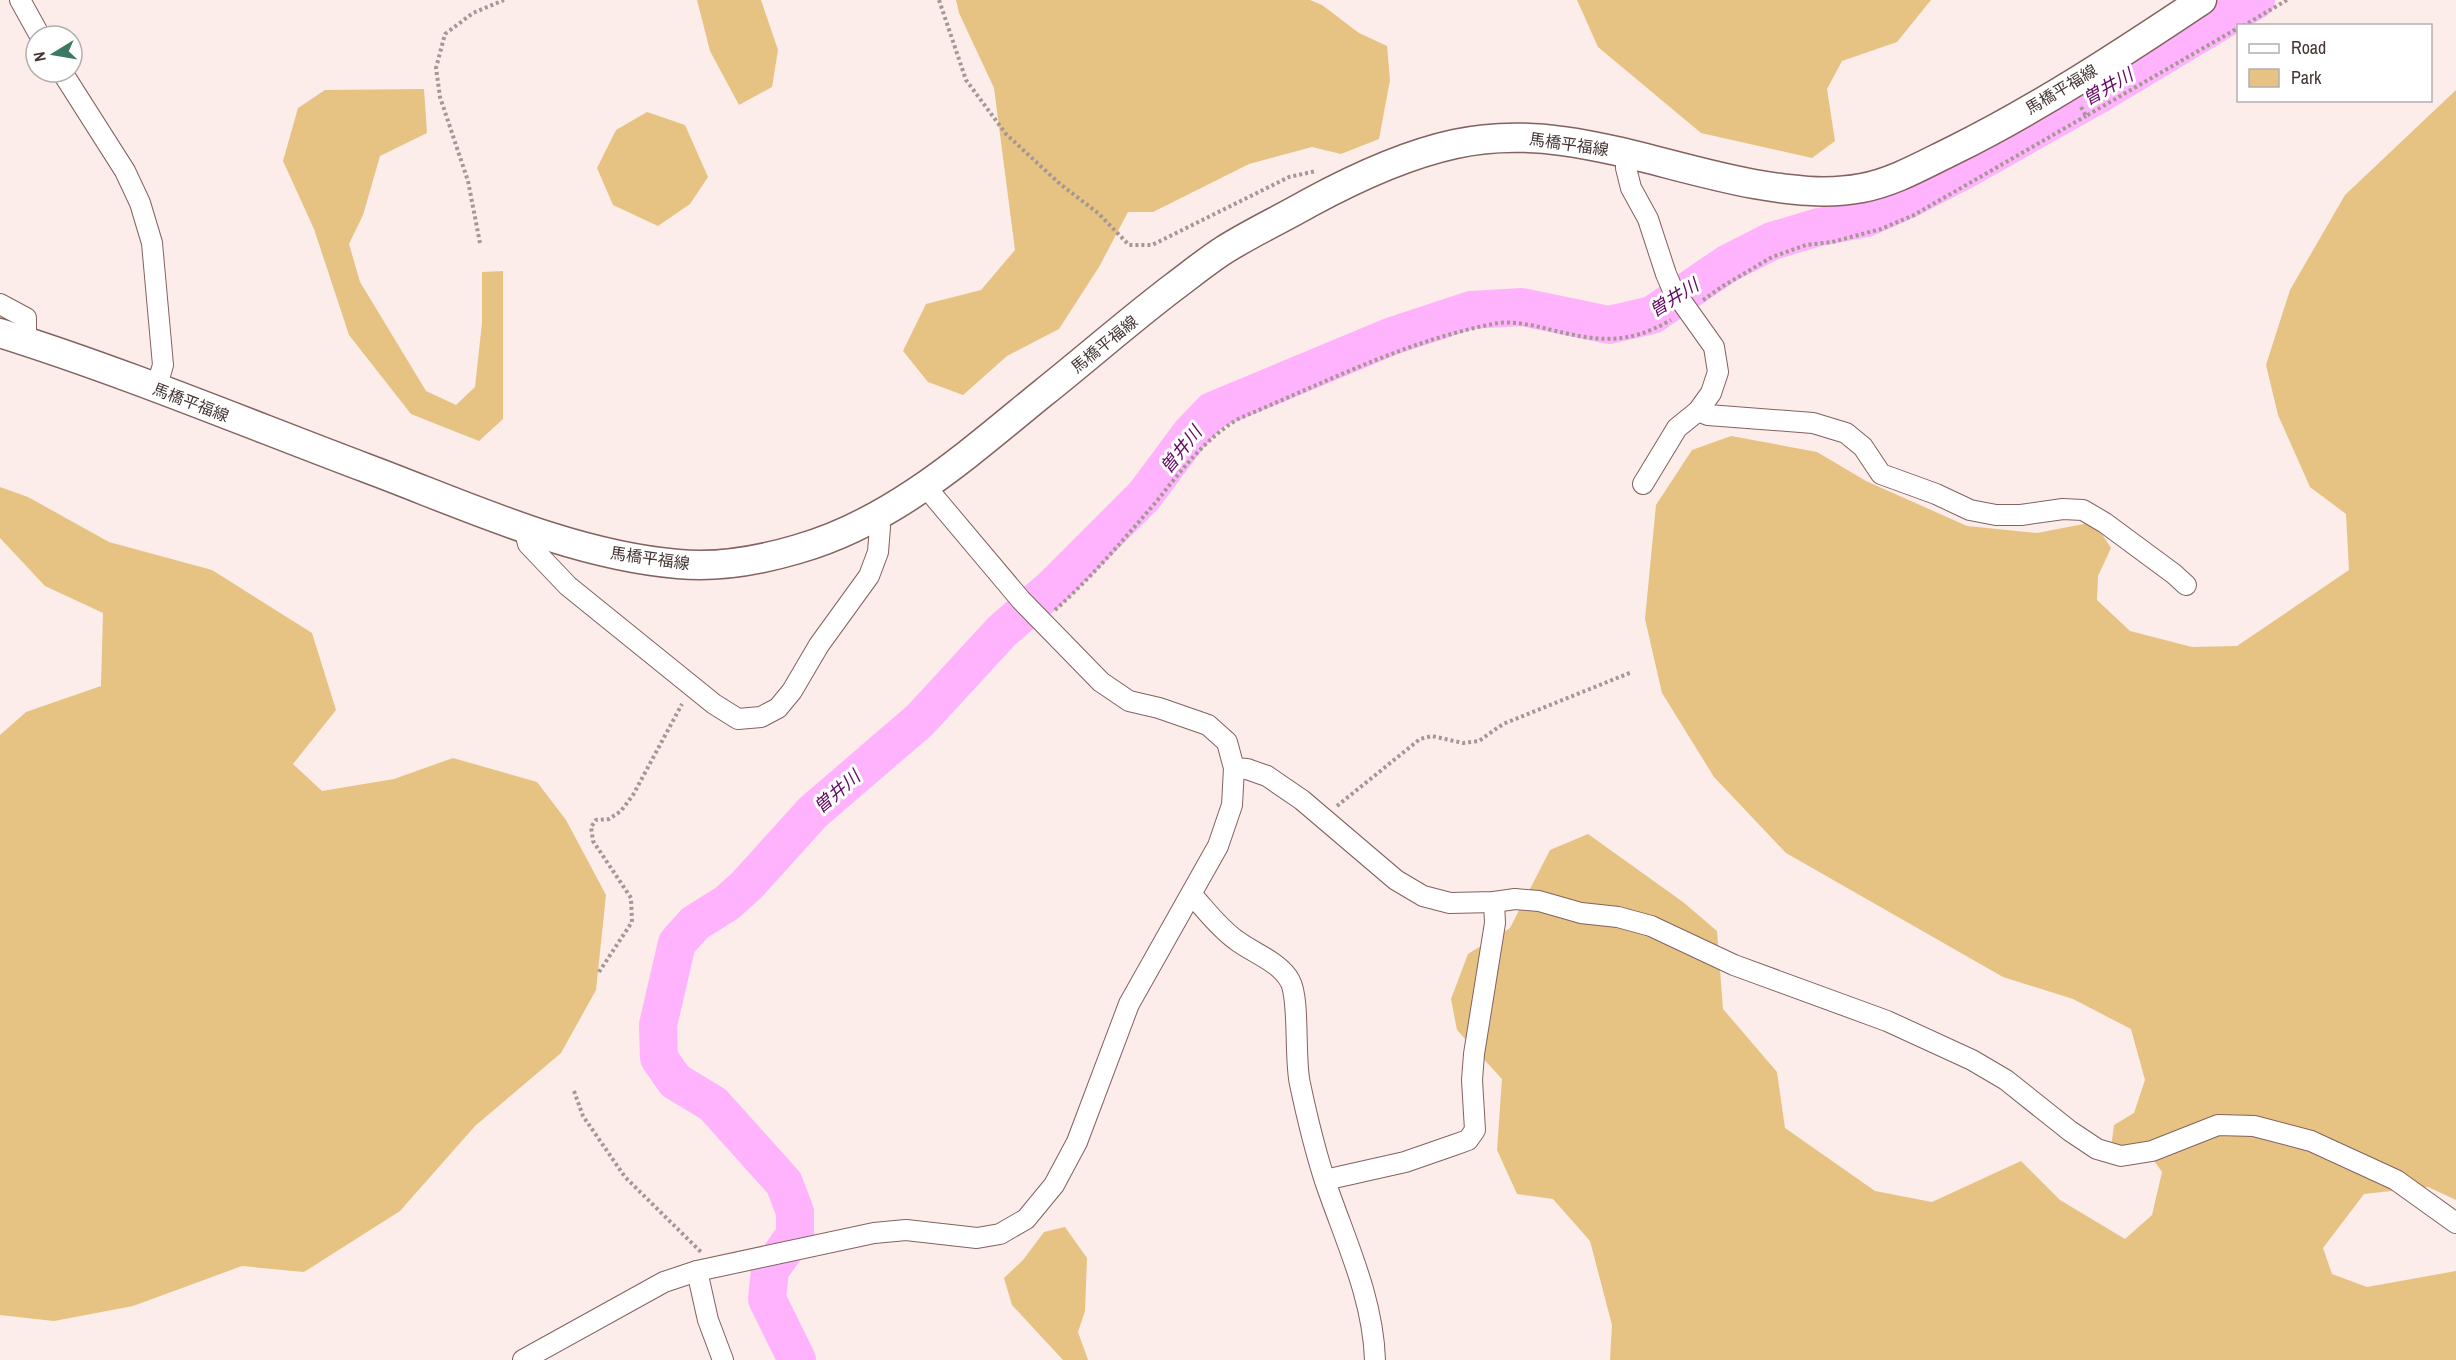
<svg xmlns="http://www.w3.org/2000/svg" width="2456" height="1360" font-family="'Archivo Narrow','Noto Sans JP',sans-serif">
<style>
.green{fill:#e6c382}
.lines{fill:none;stroke-linecap:round;stroke-linejoin:round}
.river{stroke:#feb3fc;stroke-width:38}
.street-casing{stroke:#83625f;stroke-width:22}
.secondary-casing{stroke:#83625f;stroke-width:31}
.path{stroke:#a69795;stroke-width:4;stroke-dasharray:3 3;stroke-linecap:butt}
.street{stroke:#fff;stroke-width:20}
.secondary{stroke:#fff;stroke-width:28}
.labels{text-anchor:middle;stroke-width:6;stroke-linejoin:round;paint-order:stroke}
.street-label{font-size:16px;fill:#443634;stroke:#fff}
.water-label{font-size:18px;font-style:italic;fill:#630764;stroke:#fff}
</style>
<rect width="100%" height="100%" fill="#fcecea"/>
<!-- green -->
<g class="green">
<polygon points="697,0 761,0 778,50 772,87 739,105 710,51"/>
<polygon points="956,0 1310,0 1322,5 1359,33 1387,46 1390,80 1379,139 1341,154 1312,147 1249,164 1153,212 1128,212 1099,267 1059,329 1007,356 963,395 928,382 903,351 926,304 981,290 1015,250 994,88 959,13"/>
<polygon points="1577,0 1931,0 1897,42 1842,61 1827,89 1835,141 1812,158 1701,133 1598,47"/>
<polygon points="424,89 427,133 380,156 363,215 349,244 360,282 426,391 456,405 475,387 482,323 482,272 503,271 503,419 479,441 411,414 349,335 314,229 283,161 298,108 325,90"/>
<polygon points="2456,90 2456,1200 2428,1187 2364,1194 2323,1248 2332,1274 2367,1287 2456,1271 2456,1360 1610,1360 1612,1325 1590,1241 1553,1199 1517,1194 1497,1150 1502,1079 1457,1030 1451,999 1468,954 1510,928 1550,850 1588,834 1683,902 1717,931 1723,1009 1777,1072 1785,1128 1875,1191 1932,1202 2021,1161 2060,1200 2125,1239 2152,1215 2162,1172 2143,1145 2111,1148 2114,1125 2134,1113 2145,1080 2131,1029 2073,999 2003,977 1786,853 1714,777 1662,693 1645,619 1656,505 1692,450 1731,436 1817,452 1866,481 1967,526 2037,533 2094,522 2111,548 2098,576 2097,600 2130,631 2192,647 2237,646 2349,570 2346,514 2310,487 2278,415 2266,365 2290,290 2345,195"/>
<polygon points="647,112 685,125 708,177 690,204 658,226 613,205 597,168 616,130"/>
<polygon points="0,487 28,497 109,542 212,570 312,633 336,710 293,764 322,791 394,779 453,758 537,782 566,820 606,895 596,990 561,1053 475,1126 400,1211 304,1272 242,1266 133,1306 54,1321 0,1315 0,735 26,712 101,686 103,613 45,586 0,538"/>
<polygon points="1065,1227 1087,1258 1085,1311 1078,1332 1088,1360 1063,1360 1012,1305 1004,1278 1023,1260 1044,1232"/>
</g>
<g class="lines">
<!-- river -->
<polyline class="river" points="797,1360 767,1299 770,1270 795,1235 795,1212 784,1183 713,1104 675,1081 659,1058 658,1025 677,943 695,923 727,903 747,885 813,812 920,720 1002,631 1054,586 1144,496 1191,433 1212,411 1392,336 1471,310 1522,307 1609,325 1652,315 1727,264 1772,241 1819,227 1866,218 1909,199 1963,171 2101,93 2256,0"/>
<!-- street casing -->
<g class="street-casing">
<g id="street">
<polyline points="20,0 40,36"/>
<polyline points="62,72 125,171 140,203 152,243 163,365 156,389"/>
<polyline points="1626,152 1626,168 1631,188 1648,219 1666,274 1672,288 1714,347 1718,372 1711,393 1698,411 1677,428 1643,484"/>
<polyline points="0,304 26,318 26,341"/>
<polyline points="1698,411 1708,415 1813,423 1846,433 1863,447 1881,474 1936,494 1970,510 1996,515 2021,515 2063,509 2083,510 2105,523 2174,574 2186,585"/>
<polyline points="524,527 528,544 568,586 714,704 738,719 761,717 778,708 792,691 819,645 869,576 878,552 880,527 878,515"/>
<polyline points="1234,768 1247,769 1267,776 1302,800 1396,880 1423,896 1450,903 1494,902 1515,899 1539,901 1581,913 1618,917 1651,926 1734,965 1887,1021 1972,1060 2006,1080 2070,1131 2097,1149 2121,1156 2152,1151 2218,1125 2254,1126 2311,1141 2396,1180 2456,1223"/>
<path d="M1192,895C1206,910 1218,927 1236,940C1253,953 1280,962 1290,981C1300,999 1294,1058 1300,1084C1307,1117 1315,1150 1325,1181C1345,1240 1373,1297 1375,1360"/>
<polyline points="1325,1180 1405,1162 1454,1145 1468,1140 1475,1130 1472,1080 1474,1054 1495,923 1494,902"/>
<polyline points="697,1271 708,1320 723,1360"/>
<polyline points="523,1360 664,1282 697,1271 874,1233 906,1230 977,1238 1000,1234 1026,1219 1054,1185 1077,1142 1129,1004 1218,846 1232,805 1234,768 1227,742 1208,725 1159,708 1129,701 1101,682 1021,600 925,486"/>
</g>
</g>
<!-- secondary casing -->
<g class="secondary-casing">
<path id="secondary" d="M0,333C124,372 244,422 366,468C465,505 571,555 678,564C718,568 761,560 798,549C893,522 968,454 1043,393C1087,358 1130,320 1175,286C1191,274 1207,261 1224,250C1251,233 1281,219 1309,203C1355,178 1404,155 1455,144C1558,121 1654,166 1754,184C1789,190 1826,195 1862,188C1894,182 1923,165 1952,151C2039,108 2121,54 2202,0"/>
</g>
<!-- path -->
<g class="path">
<polyline points="939,0 966,80 1006,134 1060,184 1098,213 1129,245 1152,245 1289,177 1316,171"/>
<polyline points="2243,26 2287,0"/>
<polyline points="2081,107 2086,116 2238,28"/>
<polyline points="480,243 468,181 440,97 436,68 445,34 473,13 504,0"/>
<polyline points="1703,300 1723,286 1772,257 1806,245 1832,242 1881,229 1914,215 2086,116"/>
<path d="M1055,610C1092,577 1124,539 1156,502C1181,471 1205,438 1240,418C1322,384 1405,341 1493,324C1511,320 1531,325 1548,329C1596,341 1626,346 1671,320"/>
<polyline points="1337,806 1420,739 1432,736 1463,743 1479,741 1503,724 1632,672"/>
<polyline points="599,972 632,922 631,898 593,841 591,827 596,820 609,819 621,811 633,795 682,704"/>
<polyline points="574,1091 583,1116 625,1177 701,1252"/>
</g>
<!-- street -->
<use href="#street" class="street"/>
<!-- secondary -->
<use href="#secondary" class="secondary"/>
</g>
<g class="labels">
<!-- street labels -->
<g class="street-label">
<text transform="translate(2061 89) rotate(-31)" y="6">馬橋平福線</text>
<text transform="translate(1569 144) rotate(8)" y="6">馬橋平福線</text>
<text transform="translate(1104 344) rotate(-39)" y="6">馬橋平福線</text>
<text transform="translate(191 402) rotate(21)" y="6">馬橋平福線</text>
<text transform="translate(650 558) rotate(8)" y="6">馬橋平福線</text>
</g>
<!-- water labels -->
<g class="water-label">
<text transform="translate(2108 87) rotate(-30)" y="6">曽井川</text>
<text transform="translate(1674 298) rotate(-32)" y="6">曽井川</text>
<text transform="translate(1181 450) rotate(-51)" y="6">曽井川</text>
<text transform="translate(837 792) rotate(-41)" y="6">曽井川</text>
</g>
</g>
<!-- legend -->
<rect x="2237" y="24" width="195" height="78" fill="#ffffff" stroke="#b4afae" stroke-width="1.5"/>
<rect x="2249" y="44" width="30" height="9" fill="#ffffff" stroke="#b4afae" stroke-width="1.5"/>
<text x="2291" y="54" font-size="18" fill="#443634">Road</text>
<rect x="2249" y="69" width="30" height="18" fill="#e6c382" stroke="#b4afae" stroke-width="1.5"/>
<text x="2291" y="84" font-size="18" fill="#443634">Park</text>
<!-- north arrow -->
<g transform="translate(54 54) rotate(259)"><circle r="28" fill="#ffffff" stroke="#b4afae" stroke-width="1.5"/>
<path d="M0-4.5L10 22L0 15L-10 22Z" fill="#3c7963"/>
<text y="-9" font-size="16" font-weight="bold" text-anchor="middle" fill="#443634">N</text>
</g>
</svg>
